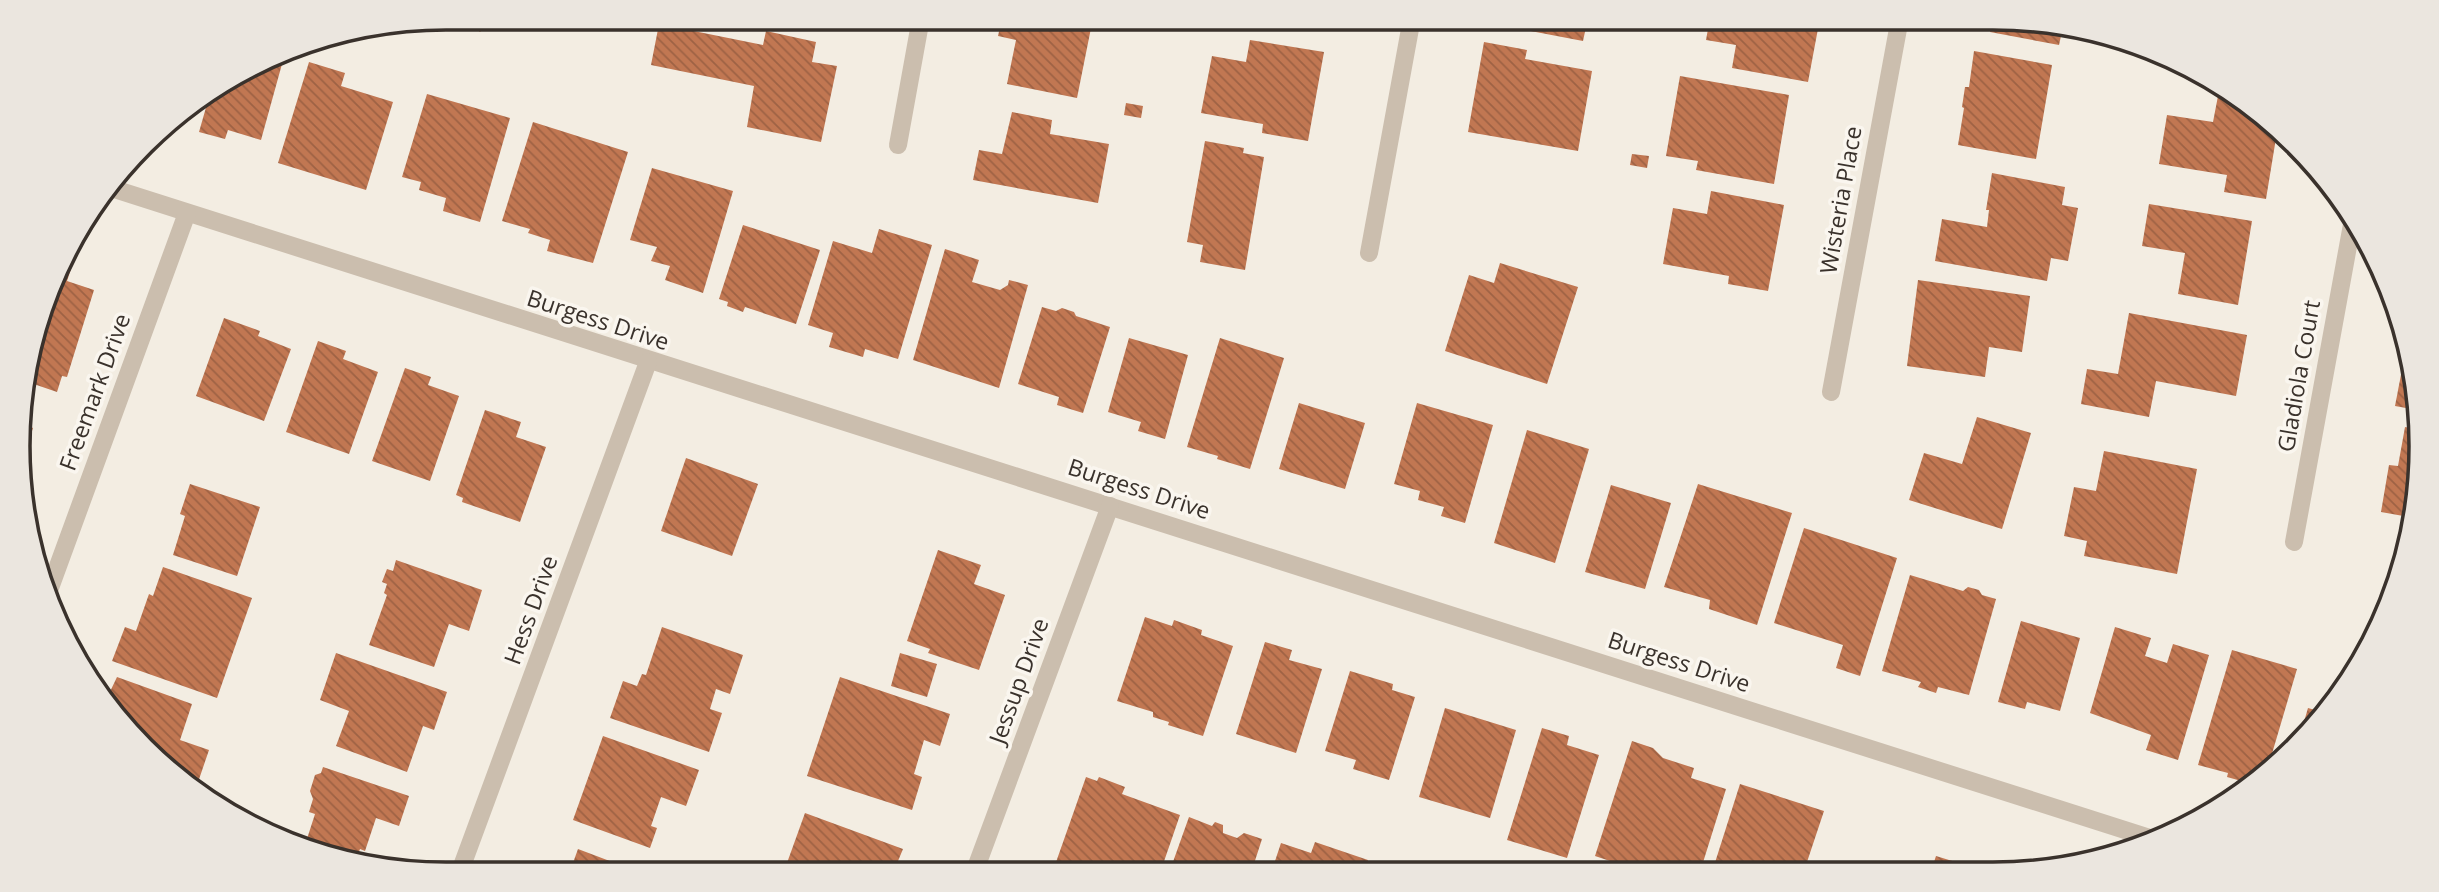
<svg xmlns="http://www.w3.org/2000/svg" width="2439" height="892" font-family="'Open Sans',sans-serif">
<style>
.building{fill:url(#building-back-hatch)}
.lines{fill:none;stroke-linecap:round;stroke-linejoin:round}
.street{stroke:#cbbeae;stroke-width:18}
.labels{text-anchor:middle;stroke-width:7;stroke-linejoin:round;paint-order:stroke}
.street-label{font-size:23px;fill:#3a322c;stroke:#faf6ef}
.rim{fill:none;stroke:#3a322c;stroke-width:3.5}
</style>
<defs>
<pattern id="building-back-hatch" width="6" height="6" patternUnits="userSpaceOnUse" patternTransform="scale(1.75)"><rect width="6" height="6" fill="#c17752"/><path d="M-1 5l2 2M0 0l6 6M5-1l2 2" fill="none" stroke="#9e6244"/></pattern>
</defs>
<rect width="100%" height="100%" fill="#f3ede2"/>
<!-- building -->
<g class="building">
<polygon points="464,18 491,18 480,32"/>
<polygon points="1002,18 1093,18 1077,98 1007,84 1016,40 998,36"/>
<polygon points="1270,18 1317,18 1314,27"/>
<polygon points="1490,18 1588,18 1583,41 1489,23"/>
<polygon points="1710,18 1820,18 1808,82 1732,68 1736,45 1706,40"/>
<polygon points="1993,18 2063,27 2059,45 1990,32"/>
<polygon points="659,24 763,45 766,31 816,42 812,62 837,66 821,142 747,127 754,86 651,65"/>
<polygon points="1250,40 1324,52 1308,141 1262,133 1263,124 1201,113 1212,56 1246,62"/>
<polygon points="1484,42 1527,50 1525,59 1592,71 1578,151 1468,132"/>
<polygon points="1974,51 2052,65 2036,159 1958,145 1964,108 1962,107 1965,87 1969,87"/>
<polygon points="272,61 282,64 261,140 228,130 225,139 199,132 209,97"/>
<polygon points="309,62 345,73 341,86 393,102 366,190 278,163"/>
<polygon points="1680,76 1789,95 1774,184 1696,170 1698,161 1666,156"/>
<polygon points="427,94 510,118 480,222 443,211 446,198 419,190 421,182 402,177"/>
<polygon points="2218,96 2240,99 2254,106 2277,132 2266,199 2224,192 2227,175 2159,164 2167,115 2213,122"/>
<polygon points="1126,103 1143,106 1141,118 1124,115"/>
<polygon points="1012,112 1052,120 1050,134 1109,144 1098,203 973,180 979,150 1002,154"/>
<polygon points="533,122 628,152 593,263 547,251 550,240 528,233 530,229 502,221"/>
<polygon points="1205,141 1244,148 1243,153 1264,157 1245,270 1200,262 1203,245 1187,242"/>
<polygon points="1632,154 1649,156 1647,168 1630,165"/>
<polygon points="652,168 733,191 703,293 665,280 670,266 651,261 657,247 630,240"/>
<polygon points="1992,173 2065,187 2062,205 2078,208 2068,261 2051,258 2047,281 1935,261 1942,219 1987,227 1989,210 1986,210"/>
<polygon points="1711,191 1784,205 1768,291 1728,284 1729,276 1663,264 1673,208 1707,214"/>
<polygon points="2149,204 2252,221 2238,305 2178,294 2185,253 2142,246"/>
<polygon points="743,225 820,250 796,324 745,307 743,312 727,306 728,302 719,299"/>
<polygon points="879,229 932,245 898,359 865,349 863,357 829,347 833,333 808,325 833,241 872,253"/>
<polygon points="945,249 979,260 972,282 1000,290 1008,285 1009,280 1028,285 999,388 913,360"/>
<polygon points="1500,263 1578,287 1547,384 1445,351 1469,275 1494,283"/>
<polygon points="63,267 71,269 67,281 94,290 67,377 62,376 57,392 25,381"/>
<polygon points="1918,280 2030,296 2022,352 1989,347 1985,377 1907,366"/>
<polygon points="1042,307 1056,311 1062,308 1074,312 1076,316 1110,327 1083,413 1057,405 1059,397 1018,384"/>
<polygon points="2129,313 2247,335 2236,396 2156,381 2149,417 2081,404 2087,369 2118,374"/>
<polygon points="224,318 260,331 258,336 291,349 264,421 196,396"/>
<polygon points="1129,338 1188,355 1165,439 1138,431 1141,422 1108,412"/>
<polygon points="1220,338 1284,358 1250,469 1217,459 1218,456 1187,447"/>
<polygon points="318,341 346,351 343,359 378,372 349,454 286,432"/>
<polygon points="2404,359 2408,360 2418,390 2417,410 2395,406"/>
<polygon points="405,368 431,377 428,385 459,396 430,481 372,461"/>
<polygon points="1299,403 1365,423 1345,489 1279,469"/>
<polygon points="1417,403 1493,425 1465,523 1441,516 1444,507 1418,500 1420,491 1394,484"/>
<polygon points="485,410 521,422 516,437 546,447 520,522 462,502 463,498 456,495"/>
<polygon points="1977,417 2031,433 2002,529 1909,500 1924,453 1962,464"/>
<polygon points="22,424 33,428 24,455 23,455"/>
<polygon points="2405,427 2415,429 2409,517 2381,512 2389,465 2398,466"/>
<polygon points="1527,430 1589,449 1555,563 1494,543"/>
<polygon points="2104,451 2197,469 2177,574 2084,556 2087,541 2064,536 2074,487 2096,491"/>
<polygon points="686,458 758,484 732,556 661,531"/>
<polygon points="190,484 260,507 237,576 173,555 185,516 180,514"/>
<polygon points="1698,484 1792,513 1757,625 1709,609 1710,600 1664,587"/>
<polygon points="1611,485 1671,503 1645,589 1585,572"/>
<polygon points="1804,528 1897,558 1860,676 1836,668 1843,645 1774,623"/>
<polygon points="938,550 981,565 974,584 1005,595 979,670 928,653 930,649 907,641"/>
<polygon points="396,560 482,590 469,631 449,624 434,667 369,645 387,595 384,593 387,584 382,582 387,569 393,571"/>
<polygon points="163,567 252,598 217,698 112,661 125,627 136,631 149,594 153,596"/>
<polygon points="2392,569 2401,572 2370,646 2368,645"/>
<polygon points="1910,575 1963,591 1968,587 1979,590 1982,595 1996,599 1969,695 1938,687 1936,693 1918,687 1921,682 1882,671"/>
<polygon points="1145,617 1172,626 1174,620 1202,630 1201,635 1233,646 1203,736 1168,725 1169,722 1153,717 1153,712 1117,701"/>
<polygon points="2021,621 2080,638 2060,711 2027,702 2025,709 1998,702"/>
<polygon points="662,627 743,655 730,694 716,689 710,709 722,713 709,752 610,718 623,681 637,686 642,674 646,675"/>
<polygon points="2115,627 2151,638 2145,656 2167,663 2173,644 2209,655 2178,760 2146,750 2151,735 2090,713"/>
<polygon points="1265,642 1292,650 1289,660 1322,669 1296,753 1236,734"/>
<polygon points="2232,650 2297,669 2266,774 2252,784 2227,777 2228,773 2198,765"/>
<polygon points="336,653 447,692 434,730 423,726 407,772 336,746 349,711 320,700"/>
<polygon points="900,653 937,664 927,697 891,686"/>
<polygon points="1350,671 1393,684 1392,690 1415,697 1389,780 1353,769 1356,760 1325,751"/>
<polygon points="117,677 192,704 180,740 209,750 195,791 185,786 109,704 110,699 107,698"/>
<polygon points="840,677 950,714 940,746 924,740 914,774 922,777 912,810 807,776"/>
<polygon points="1445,708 1516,730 1490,818 1419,797"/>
<polygon points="2308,708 2322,712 2299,739"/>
<polygon points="1542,728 1569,736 1567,745 1599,755 1567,858 1507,840"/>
<polygon points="603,736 699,770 686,806 661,797 651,826 657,828 650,848 573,820"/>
<polygon points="1632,741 1653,748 1663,758 1694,768 1691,778 1726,789 1700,872 1643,872 1595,856"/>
<polygon points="323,767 409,796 399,826 376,818 365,851 360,849 355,862 335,860 305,845 315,814 309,812 313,799 310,791 315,775 321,773"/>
<polygon points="1086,777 1097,781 1099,777 1125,787 1122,794 1180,815 1160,873 1079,873 1055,865"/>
<polygon points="1740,784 1824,811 1804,871 1712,872"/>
<polygon points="805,813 903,849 893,873 783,874"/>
<polygon points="1189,817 1212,826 1215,822 1223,825 1223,833 1237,838 1244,833 1262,839 1251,873 1169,873"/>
<polygon points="1315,842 1368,860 1364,872 1271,873 1281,843 1311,853"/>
<polygon points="578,849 644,874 569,874"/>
<polygon points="1936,856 1962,864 1960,871 1931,871"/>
</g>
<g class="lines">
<!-- street -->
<g class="street">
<polyline points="898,145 921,18"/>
<polyline points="111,188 2153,839"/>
<polyline points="1369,253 1412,18"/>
<polyline points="1831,392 1900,18"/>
<polyline points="2294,542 2353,219"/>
<polyline points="50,588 187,213"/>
<polyline points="974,873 1110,506"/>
<polyline points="459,874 648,362"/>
</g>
</g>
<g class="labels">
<!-- street labels -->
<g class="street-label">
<text transform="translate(1841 200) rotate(-80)" y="8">Wisteria Place</text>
<text transform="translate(598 320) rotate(18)" y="8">Burgess Drive</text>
<text transform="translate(2299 376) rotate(-80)" y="8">Gladiola Court</text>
<text transform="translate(95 392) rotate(-70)" y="8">Freemark Drive</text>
<text transform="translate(1139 489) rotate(18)" y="8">Burgess Drive</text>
<text transform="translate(531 610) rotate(-70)" y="8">Hess Drive</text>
<text transform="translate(1679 662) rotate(18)" y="8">Burgess Drive</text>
<text transform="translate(1019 681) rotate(-70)" y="8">Jessup Drive</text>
</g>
</g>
<!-- crop -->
<path d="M0 0H2439V892H0ZM446 30H1993A416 416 0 0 1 2409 446V446A416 416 0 0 1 1993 862H446A416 416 0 0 1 30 446V446A416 416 0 0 1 446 30Z" fill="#ebe6df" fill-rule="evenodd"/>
<path class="rim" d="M446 30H1993A416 416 0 0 1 2409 446V446A416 416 0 0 1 1993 862H446A416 416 0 0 1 30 446V446A416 416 0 0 1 446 30Z"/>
</svg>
